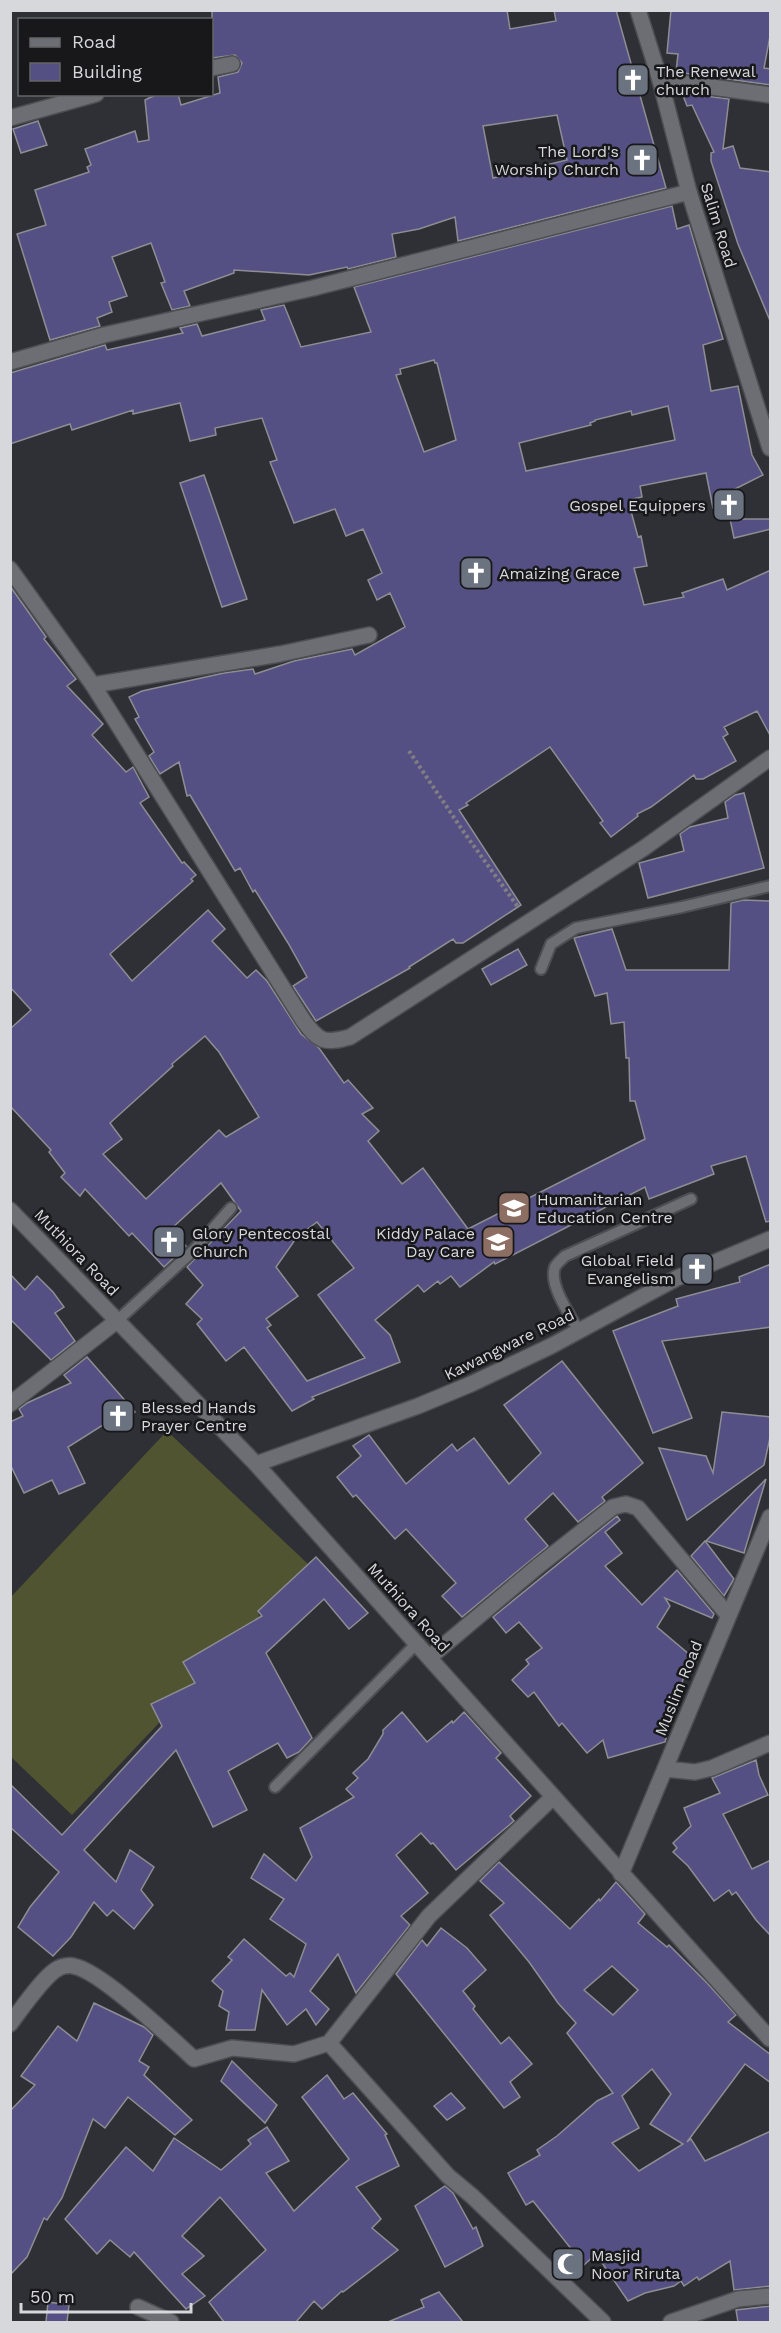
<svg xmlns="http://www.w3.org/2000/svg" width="781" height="2333" font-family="'Work Sans',sans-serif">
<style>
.garden{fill:#515430}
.building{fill:#555083;stroke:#8d8d94;stroke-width:1.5;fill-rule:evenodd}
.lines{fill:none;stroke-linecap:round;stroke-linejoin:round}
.lane-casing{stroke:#4d4e52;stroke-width:14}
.street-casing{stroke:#4d4e52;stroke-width:18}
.secondary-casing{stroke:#4d4e52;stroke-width:18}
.path{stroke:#7f8084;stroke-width:4;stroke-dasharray:3 3;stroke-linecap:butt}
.lane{stroke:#6d6e73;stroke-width:10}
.street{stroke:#6d6e73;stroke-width:15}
.secondary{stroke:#6d6e73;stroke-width:15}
.labels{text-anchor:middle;stroke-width:5;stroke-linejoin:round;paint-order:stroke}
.poi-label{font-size:16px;fill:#d7d8db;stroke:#18181a;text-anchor:start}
.street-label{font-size:16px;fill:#d7d8db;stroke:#18181a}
</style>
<rect width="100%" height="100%" fill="#2f3035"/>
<!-- garden -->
<polygon class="garden" points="167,1431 308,1564 258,1611 259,1617 72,1815 11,1757 10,1598"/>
<!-- building -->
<g class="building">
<path d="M212,10H507L510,29L556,21L554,10H616L666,188L458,241L455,217L419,229L392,234L396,257L348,269L347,267L309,275L234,270V273L184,291L190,306L172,310L161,283L165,282L151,243L112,257L127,296L109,302L112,312L97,318L100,326L50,340L17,234L46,225L35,190L89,172L87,167L91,165L85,149L135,131L138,142L149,140L145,100L149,98L159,94H178L181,105L220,93L218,77L238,72L242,63L235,55L212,58ZM557,115L567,160L493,178L483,126Z"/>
<polygon points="671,10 771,10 771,31 764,68 771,69 771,85 676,72 678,54 667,53"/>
<polygon points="682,93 729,99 723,149 733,146 740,168 771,172 771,323 738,244 711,161 711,153 714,152 692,105 687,106"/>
<polygon points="38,121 47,145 21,153 13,129"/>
<path d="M672,206L677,229L689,225L723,339L703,345L711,391L738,386L752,455L763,475L731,491L734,504L713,508L706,473L640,486L642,497L628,500L638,537L641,536L647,566L634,568L644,605L684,597L682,593L723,579L727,590L771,570V737L757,711L724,727L728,734L723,737L736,761L703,779H696L694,775L651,807L637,814L638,816L611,837L600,823L603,821L550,747L466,803L468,805L459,810L521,905L463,943H456L453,939L409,967L410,968L316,1021L293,986L307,977L288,943L255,890L253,892L240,868L235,871L190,795L187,796L179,762L160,774L149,756L154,752L135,719L139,717L129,697L142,691L224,673L253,669L255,674L294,661L352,649L355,655L405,627L390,593L377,600L368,580L382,573L363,529L346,536L335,509L294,523L270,462L277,460L262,418L215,428L216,435L190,441L180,403L133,414V410L72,430L70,424L10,444V373L105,345L107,350L183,333L180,328L197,324L202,336L265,320L261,310L284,305L301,347L371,332L354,287ZM434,360L435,363H437L456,440L424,452L396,375L401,374L400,369ZM668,406L675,440L526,471L519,443L591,425L590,423L595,421V420L631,411L632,415Z"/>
<polygon points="204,475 247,599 222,607 180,483"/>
<polygon points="730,519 771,519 771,529 734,538"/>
<path d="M10,586L46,637L44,639L76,679L67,686L103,724L92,735L126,772L133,767L149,797L140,803L182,863L184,862L196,875L191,879L193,881L110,954L132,981L208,910L225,929L212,941L247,978L256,970L267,981L301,1034L319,1048L344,1083L348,1080L373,1108L362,1114L379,1131L368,1141L402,1184L423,1168L468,1229L645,1139L635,1101H630L629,1058H626L624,1022L611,1024L607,993L595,996L574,938L612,929L626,970H729L731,903L743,900L771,901V1221L766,1222L746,1156L711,1166L714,1174L649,1199L645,1187L495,1264L494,1262L460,1287L451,1276L440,1284L438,1281L424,1292L418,1285L375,1320L390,1335L400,1362L312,1397L314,1399L292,1411L244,1347L226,1361L197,1324L202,1319L186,1304L203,1285L187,1267L241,1211L221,1183L171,1229L186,1246L164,1267L132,1233L129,1236L85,1189L80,1196L61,1177L65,1173L49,1152L51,1150L10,1106V1029L31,1010L10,987ZM205,1036L219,1052L259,1117L226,1137L219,1130L146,1199L103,1154L122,1139L110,1123L173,1066L172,1064ZM317,1222L354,1268L318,1295L365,1358L307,1381L267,1328L271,1325L266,1319L298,1296L276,1267L297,1237Z"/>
<polygon points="744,793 764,868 648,898 639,863 684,851 680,834 690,827 728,818 725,802 735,795"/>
<polygon points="518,949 527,965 491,985 482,969"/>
<polygon points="771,1264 771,1327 662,1341 692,1418 653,1433 613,1331 678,1306 676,1299 740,1282 739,1277"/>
<polygon points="10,1274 25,1290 37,1276 53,1292 64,1307 55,1313 75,1341 51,1360 10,1319"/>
<polygon points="87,1357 135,1412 113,1431 106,1423 68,1447 85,1483 59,1494 52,1480 24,1493 10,1464 10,1422 23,1416 19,1409 27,1403 71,1383 64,1375"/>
<polygon points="562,1361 643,1463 602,1497 605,1501 578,1522 553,1493 525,1519 548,1546 462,1617 442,1596 456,1583 406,1529 395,1539 356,1495 353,1497 337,1477 361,1456 353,1446 369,1435 406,1484 452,1444 457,1451 474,1438 509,1484 541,1453 504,1405"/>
<polygon points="722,1412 771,1417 771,1433 764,1465 687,1520 659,1448 706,1456 713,1473"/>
<polygon points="766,1479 744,1553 706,1541"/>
<polygon points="617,1516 620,1520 605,1532 622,1553 605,1566 642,1605 677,1570 714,1614 712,1618 665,1598 670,1606 657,1627 690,1655 665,1742 608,1758 603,1740 587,1753 562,1723 559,1726 534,1692 528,1697 512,1680 529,1664 526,1660 542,1648 519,1622 506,1633 493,1617"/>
<polygon points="705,1541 734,1579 724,1596 691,1556"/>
<polygon points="316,1557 368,1613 349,1629 324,1599 266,1653 312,1738 299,1752 287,1758 278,1743 228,1771 247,1810 213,1827 176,1750 84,1850 116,1882 130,1850 154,1867 141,1890 153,1905 134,1929 113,1910 107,1916 94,1902 71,1937 53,1956 18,1927 30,1907 59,1872 10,1827 10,1784 62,1835 162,1726 151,1704 195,1683 183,1662 262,1616 258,1611"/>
<polygon points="402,1712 427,1742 452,1721 453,1723 464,1712 501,1753 496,1758 531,1796 510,1816 514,1821 456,1870 433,1843 431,1844 421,1833 396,1855 428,1893 401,1916 410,1925 356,1993 338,1954 310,1991 329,2009 316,2025 306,2009 287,2025 262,1990 255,2030 226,2030 229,2012 219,2006 223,1991 212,1981 232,1960 228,1957 244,1939 286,1976 290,1973 294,1977 306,1944 270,1919 284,1899 251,1878 264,1854 296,1881 312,1857 300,1828 354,1797 346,1789 358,1778 353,1773 368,1759 383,1734 383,1730"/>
<polygon points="756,1760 759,1775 768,1795 723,1814 752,1869 771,1860 771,1936 756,1920 736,1892 732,1895 729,1890 714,1901 688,1866 673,1852 677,1848 673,1843 691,1826 684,1808 720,1793 712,1778"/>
<path d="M499,1862L570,1929L599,1899L600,1901L616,1882L617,1883L645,1914L638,1923L667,1947L669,1945L708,1984L736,2015L728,2022L771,2055V2083L745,2064L687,2142L691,2139L705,2161L771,2131V2286L734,2290L730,2261L699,2280L697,2277L684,2286L681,2281L674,2286L645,2293L628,2301L596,2254L584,2265L533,2201L526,2205L508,2173L540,2155L537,2150L557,2136L597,2101L613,2093L567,2033L576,2023L558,2003L529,1962L490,1915L504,1903L480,1881ZM612,1966L638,1990L613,2015L584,1990ZM652,2069L671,2094L650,2124L683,2144L639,2171L612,2143L639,2128L622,2096Z"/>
<polygon points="441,1928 467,1948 486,1970 463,1991 475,2006 473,2009 501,2044 509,2037 532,2064 510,2082 520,2097 504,2108 396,1974 422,1940 427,1946"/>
<polygon points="94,2003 144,2027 153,2035 139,2061 149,2067 144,2075 192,2120 175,2135 128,2097 105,2128 93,2119 62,2198 47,2220 44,2218 27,2257 10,2275 10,2111 35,2085 21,2076 58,2026 77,2041"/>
<polygon points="232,2061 277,2105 265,2123 221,2081"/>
<polygon points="327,2075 344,2099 353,2093 387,2134 385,2135 399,2166 356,2187 381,2219 372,2228 398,2250 343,2292 342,2291 322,2309 314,2301 296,2322 224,2322 209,2302 266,2250 220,2197 182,2236 204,2256 182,2274 205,2296 186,2309 134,2252 130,2257 110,2240 97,2254 65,2219 126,2147 153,2171 174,2138 221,2170 251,2144 248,2140 267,2127 289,2161 266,2173 294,2211 349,2159 302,2097"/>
<polygon points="451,2093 465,2108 447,2120 434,2106"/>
<polygon points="445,2186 453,2193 473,2229 476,2227 483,2246 445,2267 415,2206"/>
<polygon points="439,2292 463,2322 388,2322 424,2307 421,2300"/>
<polygon points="48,2302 69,2305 67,2322 46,2322"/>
<polygon points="771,2306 771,2322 738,2322 736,2310"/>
</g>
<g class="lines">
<!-- lane casing -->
<g class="lane-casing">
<g id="lane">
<polyline points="541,969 551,944 576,928 682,907 770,886"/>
<polyline points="118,1320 194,1250 231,1208"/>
<path d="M579,1331C571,1317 548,1284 555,1267C557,1263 562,1259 565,1256L691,1199"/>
<polyline points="275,1787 417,1643"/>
</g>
</g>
<!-- street casing -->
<g class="street-casing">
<g id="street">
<polyline points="638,10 660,80 689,192 770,448"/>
<polyline points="212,68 232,64"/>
<polyline points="660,80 770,95"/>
<polyline points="10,118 96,94"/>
<polyline points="10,362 104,335 313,288 689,192"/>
<path d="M10,569L93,685L303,1020C319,1042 324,1044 350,1037L644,848L770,758"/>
<polyline points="93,685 280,654 369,635"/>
<polyline points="10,1404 118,1320"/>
<polyline points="430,1657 537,1567 613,1507 626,1504 638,1508 728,1615"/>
<polyline points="665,1769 695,1772 712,1768 770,1743"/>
<polyline points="621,1874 770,1517"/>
<path d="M10,2024C20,2011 45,1974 59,1968C62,1966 70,1965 73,1966C100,1970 171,2038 194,2059L232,2048L294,2054L329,2043L429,1916L553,1797"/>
<polyline points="329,2043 448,2176 472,2196 603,2322"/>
<polyline points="138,2307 171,2322"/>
<polyline points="671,2322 738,2299 770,2296"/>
</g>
</g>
<!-- secondary casing -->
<g class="secondary-casing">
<g id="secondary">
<polyline points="10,1210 256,1464 770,2039"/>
<polyline points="256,1464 418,1406 471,1384 551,1346 677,1278 770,1239"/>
</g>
</g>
<!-- path -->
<polyline class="path" points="409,751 463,831 518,907"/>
<!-- lane -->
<use href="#lane" class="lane"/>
<!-- street -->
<use href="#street" class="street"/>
<!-- secondary -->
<use href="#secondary" class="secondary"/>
</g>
<!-- icons -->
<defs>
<g id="church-square" transform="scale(1.725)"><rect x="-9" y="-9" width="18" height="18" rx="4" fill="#6b7280" stroke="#18181a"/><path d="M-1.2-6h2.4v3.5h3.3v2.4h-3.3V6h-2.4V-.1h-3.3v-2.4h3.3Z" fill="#fff"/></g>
<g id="school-square" transform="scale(1.725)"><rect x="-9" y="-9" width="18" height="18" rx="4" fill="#8d6e63" stroke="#18181a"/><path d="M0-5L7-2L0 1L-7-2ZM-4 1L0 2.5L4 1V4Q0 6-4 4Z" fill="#fff"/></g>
<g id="mosque-square" transform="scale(1.725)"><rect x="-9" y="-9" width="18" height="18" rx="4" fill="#6b7280" stroke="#18181a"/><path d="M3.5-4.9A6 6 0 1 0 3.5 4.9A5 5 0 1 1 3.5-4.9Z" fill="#fff"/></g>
</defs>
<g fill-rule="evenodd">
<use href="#church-square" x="633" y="80"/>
<use href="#church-square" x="642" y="160"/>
<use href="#church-square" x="729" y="505"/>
<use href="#church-square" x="476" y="573"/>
<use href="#school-square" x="514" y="1208"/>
<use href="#church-square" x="169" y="1242"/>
<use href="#school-square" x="498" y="1242"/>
<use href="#church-square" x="697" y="1269"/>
<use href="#church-square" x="118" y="1416"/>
<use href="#mosque-square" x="568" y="2264"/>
</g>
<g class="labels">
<!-- poi labels -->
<g class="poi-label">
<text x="656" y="77">The Renewal<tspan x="656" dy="18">church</tspan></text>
<text x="619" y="157" text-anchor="end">The Lord's<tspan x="619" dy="18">Worship Church</tspan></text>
<text x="706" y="511" text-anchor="end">Gospel Equippers</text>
<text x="499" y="579">Amaizing Grace</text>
<text x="537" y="1205">Humanitarian<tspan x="537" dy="18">Education Centre</tspan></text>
<text x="192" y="1239">Glory Pentecostal<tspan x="192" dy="18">Church</tspan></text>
<text x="475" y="1239" text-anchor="end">Kiddy Palace<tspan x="475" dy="18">Day Care</tspan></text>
<text x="674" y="1266" text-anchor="end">Global Field<tspan x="674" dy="18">Evangelism</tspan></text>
<text x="141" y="1413">Blessed Hands<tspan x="141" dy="18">Prayer Centre</tspan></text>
<text x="591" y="2261">Masjid<tspan x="591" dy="18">Noor Riruta</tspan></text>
</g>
<!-- street labels -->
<g class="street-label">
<text transform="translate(719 225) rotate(73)" y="6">Salim Road</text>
<text transform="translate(77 1252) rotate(46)" y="6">Muthiora Road</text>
<text transform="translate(509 1344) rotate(-26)" y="6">Kawangware Road</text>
<text transform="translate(409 1607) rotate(48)" y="6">Muthiora Road</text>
<text transform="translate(678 1688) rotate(-68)" y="6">Muslim Road</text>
</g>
</g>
<!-- border -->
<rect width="781" height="2333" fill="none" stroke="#d7d8db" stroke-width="24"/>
<!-- legend -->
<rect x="18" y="18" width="195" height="78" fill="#18181a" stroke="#646567" stroke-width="1.5"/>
<rect x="30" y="38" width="30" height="9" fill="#6d6e73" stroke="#646567" stroke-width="1.5"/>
<text x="72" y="48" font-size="18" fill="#d7d8db">Road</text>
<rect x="30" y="63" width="30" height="18" fill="#555083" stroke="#646567" stroke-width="1.5"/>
<text x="72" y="78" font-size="18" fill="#d7d8db">Building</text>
<!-- scale -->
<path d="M21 2303v9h170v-9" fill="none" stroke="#d7d8db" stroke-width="3"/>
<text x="30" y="2303" font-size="18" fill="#d7d8db" stroke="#18181a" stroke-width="4.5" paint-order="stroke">50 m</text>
</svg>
